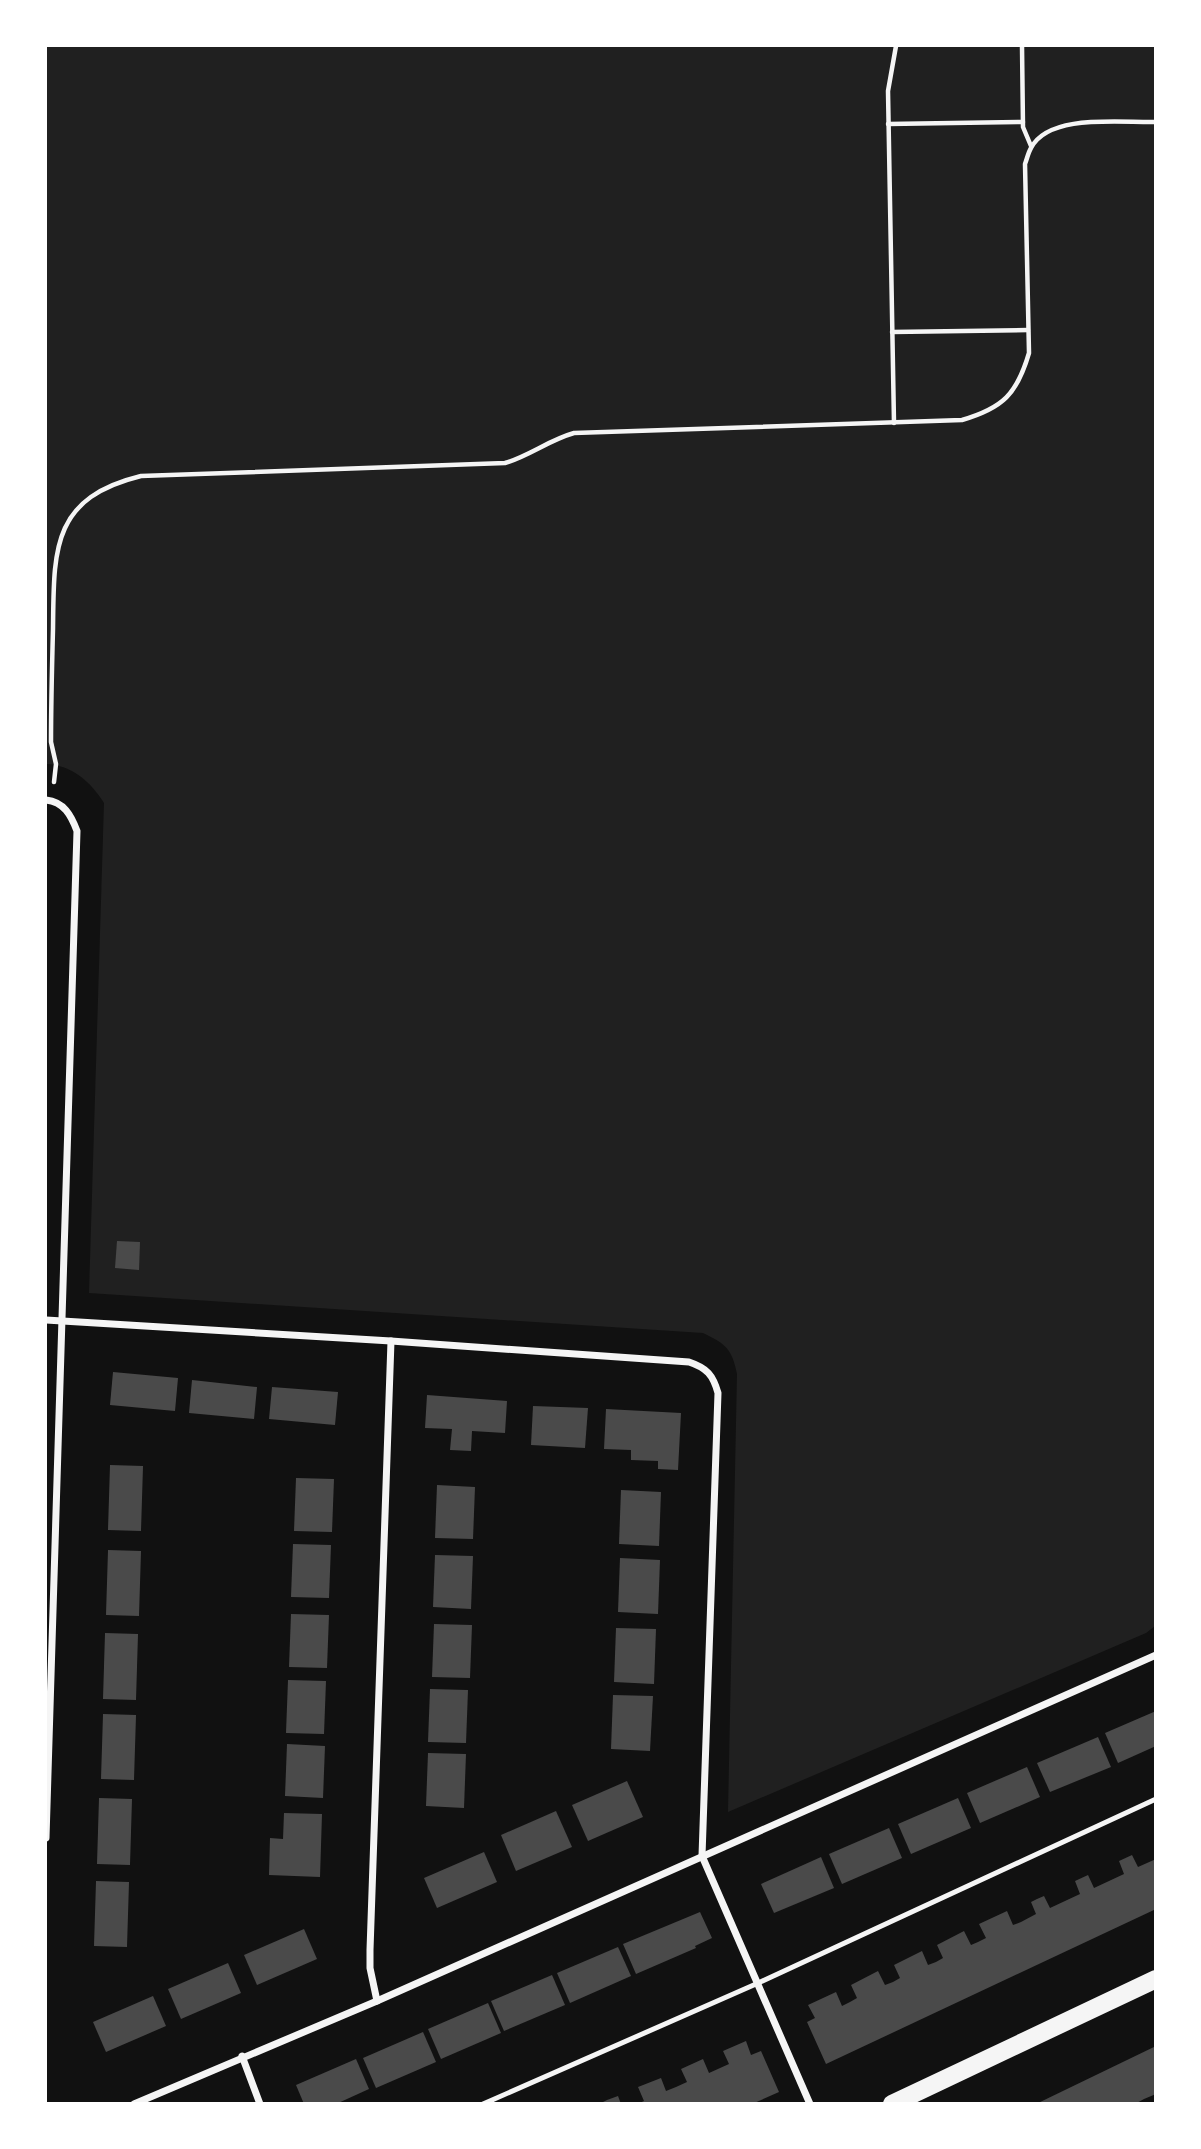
<svg xmlns="http://www.w3.org/2000/svg" width="1201" height="2149" font-family="'Asap Condensed',sans-serif">
<style>
.green{fill:#202020}
.building{fill:#4a4a4a}
.lines{fill:none;stroke-linecap:round;stroke-linejoin:round}
.path{stroke:#f5f5f5;stroke-width:4.5}
.service{stroke:#f5f5f5;stroke-width:5}
.minor{stroke:#f5f5f5;stroke-width:7}
.primary{stroke:#f5f5f5;stroke-width:18}
</style>
<rect width="100%" height="100%" fill="#111"/>
<!-- green -->
<path class="green" d="M46,46H1155V1626L1146,1633L728,1812L737,1374C732,1349 726,1344 703,1333L89,1293L104,803C91,782 72,765 46,764Z"/>
<!-- building -->
<g class="building">
<polygon points="117,1241 140,1242 139,1270 115,1268"/>
<polygon points="113,1372 178,1378 175,1411 110,1405"/>
<polygon points="192,1380 257,1387 254,1419 189,1413"/>
<polygon points="272,1387 338,1392 335,1425 269,1419"/>
<polygon points="427,1395 507,1401 505,1433 472,1431 471,1451 450,1450 452,1429 425,1428"/>
<polygon points="533,1406 588,1408 585,1448 531,1445"/>
<polygon points="606,1409 681,1413 678,1470 658,1469 658,1461 631,1460 631,1450 604,1449"/>
<polygon points="110,1465 143,1466 141,1531 108,1530"/>
<polygon points="296,1478 334,1479 332,1532 294,1531"/>
<polygon points="437,1485 475,1487 473,1539 435,1538"/>
<polygon points="621,1490 661,1492 659,1546 619,1544"/>
<polygon points="293,1544 331,1545 329,1598 291,1597"/>
<polygon points="108,1550 141,1551 139,1616 106,1615"/>
<polygon points="435,1555 473,1556 471,1609 433,1607"/>
<polygon points="620,1558 660,1560 658,1614 618,1612"/>
<polygon points="291,1614 329,1615 327,1668 289,1667"/>
<polygon points="434,1624 472,1625 470,1678 432,1677"/>
<polygon points="616,1628 656,1629 654,1684 614,1682"/>
<polygon points="105,1633 138,1634 136,1700 103,1699"/>
<polygon points="288,1680 326,1681 324,1734 286,1733"/>
<polygon points="430,1689 468,1690 466,1743 428,1742"/>
<polygon points="613,1695 653,1696 650,1751 611,1749"/>
<polygon points="1156,1711 1156,1746 1118,1763 1105,1733"/>
<polygon points="103,1714 136,1715 134,1780 101,1779"/>
<polygon points="1098,1737 1111,1767 1050,1792 1037,1763"/>
<polygon points="287,1744 325,1746 323,1798 285,1796"/>
<polygon points="428,1753 466,1754 464,1808 426,1806"/>
<polygon points="1027,1767 1040,1797 980,1823 967,1793"/>
<polygon points="627,1781 643,1817 588,1841 572,1805"/>
<polygon points="99,1798 132,1799 130,1865 97,1864"/>
<polygon points="958,1798 971,1828 911,1854 898,1824"/>
<polygon points="556,1811 572,1847 516,1871 501,1835"/>
<polygon points="284,1813 322,1814 320,1877 269,1875 270,1838 283,1839"/>
<polygon points="889,1828 902,1858 842,1884 829,1854"/>
<polygon points="484,1852 497,1882 437,1908 424,1878"/>
<polygon points="1132,1855 1138,1867 1156,1859 1156,1909 826,2064 807,2022 815,2018 808,2005 836,1992 842,2006 850,2002 857,1998 851,1985 878,1971 885,1985 893,1982 900,1978 894,1965 922,1951 928,1965 936,1962 943,1958 937,1945 964,1931 971,1945 978,1942 986,1938 979,1924 1007,1911 1013,1925 1021,1922 1036,1914 1031,1902 1037,1899 1044,1896 1050,1908 1080,1894 1075,1881 1088,1875 1094,1888 1124,1874 1119,1861"/>
<polygon points="821,1857 834,1888 774,1913 761,1884"/>
<polygon points="96,1881 129,1882 127,1947 94,1946"/>
<polygon points="700,1912 712,1938 695,1946 696,1948 636,1974 623,1944"/>
<polygon points="304,1929 317,1959 257,1985 244,1955"/>
<polygon points="618,1947 631,1976 570,2003 557,1973"/>
<polygon points="228,1963 241,1993 181,2019 168,1989"/>
<polygon points="552,1975 565,2005 504,2031 491,2001"/>
<polygon points="153,1996 166,2026 106,2052 93,2022"/>
<polygon points="488,2003 501,2033 441,2059 428,2029"/>
<polygon points="423,2032 436,2062 376,2088 363,2058"/>
<polygon points="746,2041 751,2055 761,2051 779,2092 752,2104 637,2104 644,2101 638,2087 661,2078 666,2091 676,2087 687,2082 681,2069 703,2059 709,2073 729,2064 723,2051"/>
<polygon points="1156,2046 1156,2094 1144,2099 1135,2104 1036,2104"/>
<polygon points="356,2059 369,2089 336,2104 304,2104 296,2085"/>
<polygon points="618,2096 621,2104 599,2104 607,2100"/>
</g>
<g class="lines">
<!-- path -->
<g class="path">
<polyline points="1022,46 1023,127 1031,146"/>
<polyline points="888,124 1023,122"/>
<polyline points="892,332 1028,330"/>
<polyline points="894,423 888,91 896,46"/>
<path d="M54,782L56,764L51,742C51,704 52,666 53,629C54,550 51,498 141,476L505,463C529,456 549,440 574,433L962,420C1003,408 1017,394 1029,353L1025,164C1027,159 1028,153 1031,148C1049,113 1121,123 1156,122"/>
</g>
<!-- service -->
<polyline class="service" points="483,2104 756,1984 1156,1799"/>
<!-- minor -->
<g class="minor">
<path d="M46,800C64,802 71,815 77,831L46,1838"/>
<path d="M46,1320L391,1341L689,1362C707,1368 713,1375 718,1393L702,1856L810,2104"/>
<polyline points="377,2001 370,1968 370,1950 391,1341"/>
<polyline points="242,2056 260,2104"/>
<polyline points="134,2104 377,2001 1156,1655"/>
</g>
<!-- primary -->
<polyline class="primary" points="892,2104 1156,1979"/>
</g>
<!-- border -->
<rect width="1201" height="2149" fill="none" stroke="#ffffff" stroke-width="94"/>
</svg>
